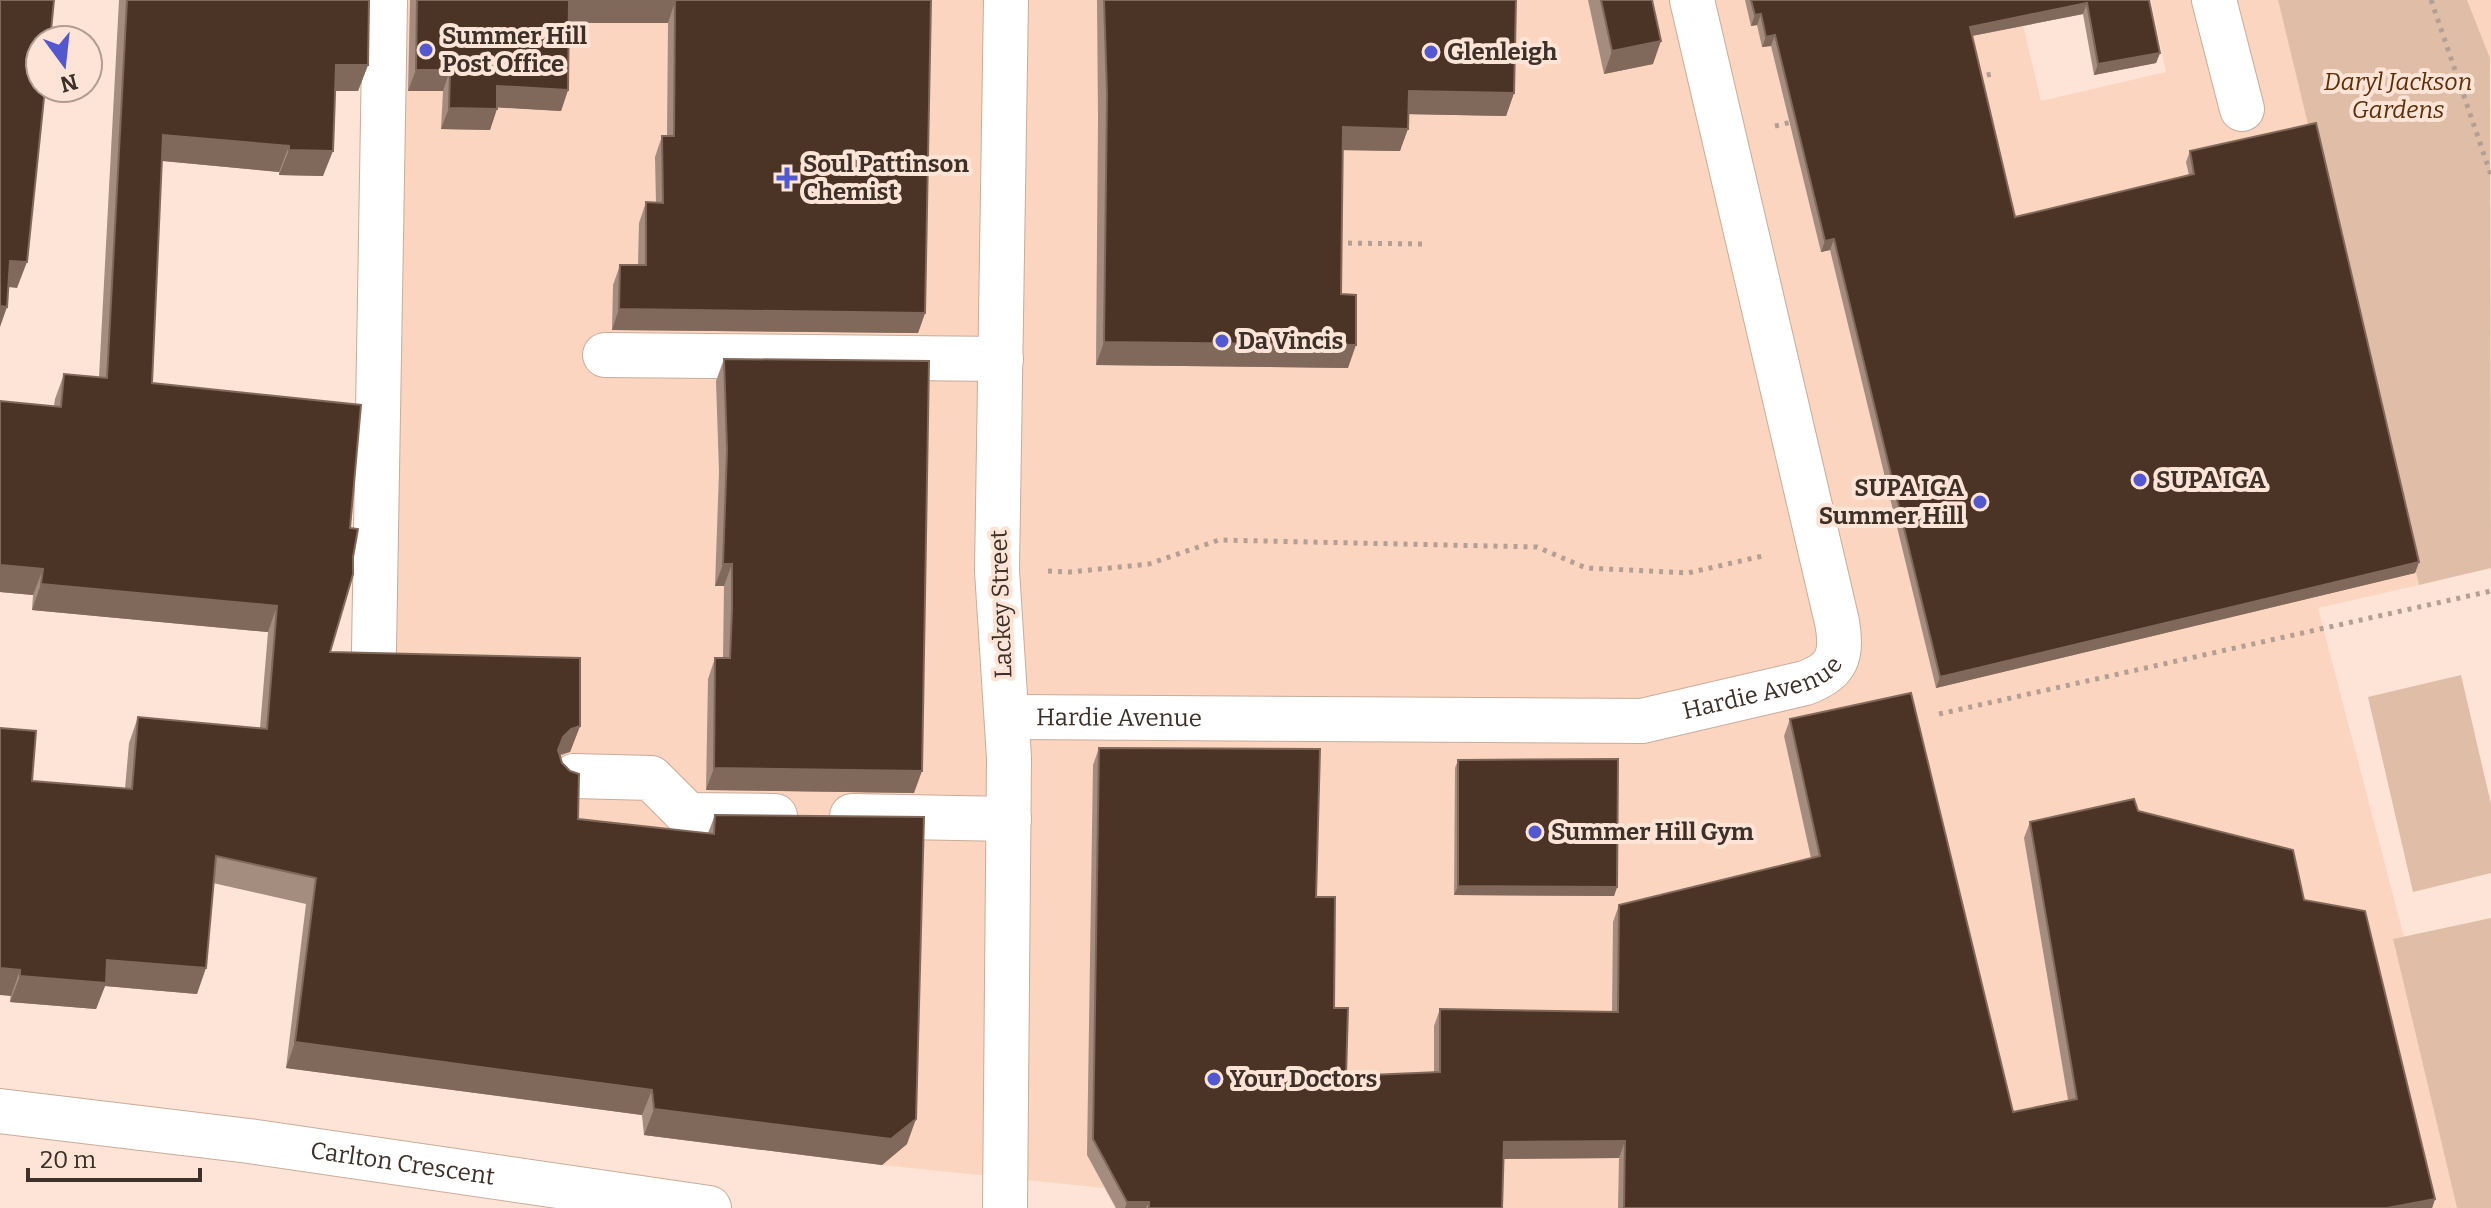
<svg xmlns="http://www.w3.org/2000/svg" width="2491" height="1208" font-family="Bitter,serif">
<style>
.built{fill:#fbd5bf}
.green{fill:#e0bda7}
.lines{fill:none;stroke-linecap:round;stroke-linejoin:round}
.minor-casing{stroke:#c9ac9a;stroke-width:46}
.major-casing{stroke:#c9ac9a;stroke-width:46}
.path{stroke:#b39f94;stroke-width:5;stroke-dasharray:4 6;stroke-linecap:butt}
.minor{stroke:#fff;stroke-width:44}
.major{stroke:#fff;stroke-width:44}
.wall{fill:#a48c7e}
.shaded-wall{fill:#80685a}
.building{fill:#4b3325;stroke:#80685a;stroke-width:2}
.poi-dot{fill:#5358cf;stroke:#fde4d6;stroke-width:3}
.labels{text-anchor:middle;stroke-width:8;stroke-linejoin:round;paint-order:stroke}
.poi-label{font-size:24px;font-weight:bold;fill:#3c3029;stroke:#fde4d6;text-anchor:start}
.park-label{font-size:24px;font-style:italic;fill:#5e2e09;stroke:#fde4d6}
.street-label{font-size:24px;fill:#3c3029;stroke:#fde4d6}
</style>
<rect width="100%" height="100%" fill="#fde4d6"/>
<!-- built -->
<g class="built">
<polygon points="373,0 2017,0 2041,101 2166,72 2151,0 2278,0 2419,585 2318,608 2404,937 2393,940 2457,1208 1115,1208 1104,1188 882,1165 644,1135 638,853 569,845 571,684 360,679"/>
<polygon points="2467,0 2491,0 2491,64 2490,58"/>
</g>
<!-- green -->
<g class="green">
<polygon points="2278,0 2467,0 2490,58 2491,568 2419,585"/>
<polygon points="2461,675 2491,804 2491,873 2413,892 2368,697"/>
<polygon points="2491,918 2491,1208 2457,1208 2393,939"/>
</g>
<g class="lines">
<!-- minor casing -->
<g class="minor-casing">
<g id="minor">
<polyline points="2214,0 2242,109"/>
<polyline points="605,355 1001,359"/>
<polyline points="374,650 385,0"/>
<path id="s1" d="M1007,717L1642,721L1805,683C1838,671 1843,655 1837,622L1692,0"/>
<polyline points="574,776 651,778 688,815 775,816"/>
<polyline points="852,816 1009,819"/>
<polyline points="1005,1208 1009,758 997,571 1006,0"/>
</g>
</g>
<!-- major casing -->
<g class="major-casing">
<g id="major">
<path id="s2" d="M0,1111L249,1141L709,1208"/>
</g>
</g>
<!-- path -->
<g class="path">
<polyline points="2431,0 2491,175"/>
<polyline points="1977,77 1992,74"/>
<polyline points="1775,126 1796,121"/>
<polyline points="1338,243 1428,244"/>
<polyline points="1048,571 1070,572 1149,564 1219,540 1537,547 1586,568 1688,573 1767,555"/>
<polyline points="1939,714 2491,591"/>
</g>
<!-- minor -->
<use href="#minor" class="minor"/>
<!-- major -->
<use href="#major" class="major"/>
</g>
<!-- wall -->
<g class="wall">
<polygon points="119,0 369,0 368,65 358,91 335,91 323,176 279,175 279,172 162,161 152,383 330,652 580,726 570,752 560,756 578,819 708,833 715,815 907,1144 882,1165 644,1135 642,1115 286,1068 306,904 213,883 197,994 105,986 96,1009 10,1002 32,781 125,789 129,743 138,717 260,728 268,632 32,610 33,595 0,592 0,401 54,406 55,399 64,374 99,377"/>
<polygon points="410,0 931,0 925,313 918,333 612,330 613,285 620,265 638,265 639,223 646,202 656,203 655,157 662,136 667,136 668,23 569,23 568,90 561,111 497,107 490,130 441,129 443,91 408,91"/>
<polygon points="1097,0 1516,0 1514,93 1506,116 1408,114 1400,151 1343,150 1341,294 1348,368 1096,365 1098,118"/>
<polygon points="1588,0 1652,0 1653,64 1604,74"/>
<polygon points="1745,0 2149,0 2160,53 2156,63 2094,75 2083,14 1972,36 2015,217 2189,175 2186,162 2190,151 2419,562 2415,573 1936,688 1830,250 1821,252 1771,46 1762,47 1757,25 1751,26"/>
<polygon points="724,359 914,793 706,790 708,679 715,658 723,658 724,586 715,586 719,472 716,381"/>
<polygon points="1790,719 2013,1112 2068,1100 2024,838 2030,822 2138,811 2304,900 2435,1199 2432,1208 1618,1208 1619,1158 1503,1159 1502,1208 1116,1208 1087,1155 1093,765 1099,748 1316,897 1334,1008 1346,1076 1434,1073 1434,1026 1440,1009 1612,1012 1613,922 1619,905 1811,858 1784,736"/>
<polygon points="1458,760 1617,887 1614,896 1454,895 1455,768"/>
</g>
<!-- shaded-wall -->
<g class="shaded-wall">
<polygon points="569,2 675,2 668,23 562,23"/>
<polygon points="2087,3 2083,14 1966,37 1970,27"/>
<polygon points="1761,14 1757,25 1751,26 1755,15"/>
<polygon points="1775,35 1771,46 1762,47 1766,37"/>
<polygon points="1661,41 1653,64 1604,74 1612,51"/>
<polygon points="2160,53 2156,63 2094,75 2098,64"/>
<polygon points="336,65 368,65 358,91 327,91"/>
<polygon points="416,70 450,70 443,91 408,91"/>
<polygon points="497,86 568,90 561,111 490,107"/>
<polygon points="1409,91 1514,93 1506,116 1401,114"/>
<polygon points="449,108 497,109 490,130 441,129"/>
<polygon points="1343,127 1408,129 1400,151 1335,150"/>
<polygon points="163,135 289,146 279,172 153,160"/>
<polygon points="289,150 333,151 323,176 279,175"/>
<polygon points="1834,239 1830,250 1821,252 1825,241"/>
<polygon points="10,261 27,262 17,288 0,286"/>
<polygon points="0,306 7,307 0,327"/>
<polygon points="619,309 925,313 918,333 612,330"/>
<polygon points="1104,342 1356,345 1348,368 1096,365"/>
<polygon points="2419,562 2415,573 1936,688 1940,677"/>
<polygon points="723,564 732,564 724,586 715,586"/>
<polygon points="0,565 43,569 33,595 0,592"/>
<polygon points="41,584 277,606 268,632 32,610"/>
<polygon points="580,726 570,752 561,754 553,762 563,737 571,729"/>
<polygon points="714,768 922,771 914,793 706,790"/>
<polygon points="1458,886 1617,887 1614,896 1454,895"/>
<polygon points="107,960 206,968 197,994 105,986 96,1009 10,1002 20,976"/>
<polygon points="0,968 20,970 11,996 0,995"/>
<polygon points="295,1042 652,1090 642,1115 286,1068"/>
<polygon points="654,1109 916,1119 907,1144 882,1165 644,1135"/>
<polygon points="1625,1141 1619,1158 1498,1159 1504,1142"/>
<polygon points="2435,1199 2432,1208 2387,1208"/>
<polygon points="1127,1202 1149,1202 1146,1208 1125,1208"/>
</g>
<!-- building -->
<g class="building">
<polygon points="0,0 54,0 50,40 40,40 40,88 45,88 27,262 10,261 7,307 0,306"/>
<polygon points="127,0 369,0 368,65 336,65 333,151 289,150 289,146 163,135 152,383 361,405 350,528 358,529 353,557 353,574 330,652 580,658 580,726 571,729 563,737 558,750 562,763 570,771 579,774 578,819 714,834 715,815 924,817 916,1119 891,1139 654,1109 652,1090 295,1042 316,878 216,856 206,968 107,960 106,983 20,976 20,970 0,968 0,728 36,731 32,781 132,789 138,717 267,729 277,606 41,584 43,569 0,565 0,401 61,407 64,374 107,378"/>
<polygon points="417,0 931,0 925,313 619,309 620,265 646,265 646,202 663,203 662,136 674,136 675,2 569,2 568,90 497,86 497,109 449,108 450,70 416,70"/>
<polygon points="1104,0 1516,0 1514,93 1409,91 1408,129 1343,127 1341,294 1356,295 1356,345 1104,342 1107,95"/>
<polygon points="1601,0 1652,0 1661,41 1612,51"/>
<polygon points="1751,0 2149,0 2160,53 2098,64 2087,3 1970,27 2015,217 2194,174 2190,151 2316,123 2419,562 1940,677 1834,239 1825,241 1775,35 1766,37 1761,14 1755,15"/>
<polygon points="724,359 929,361 922,771 714,768 715,658 730,658 732,610 732,564 723,564 727,450"/>
<polygon points="1911,693 2013,1112 2077,1099 2030,822 2134,799 2138,811 2293,850 2304,900 2365,911 2435,1199 2387,1208 1624,1208 1625,1141 1504,1142 1502,1208 1149,1208 1149,1202 1127,1202 1093,1139 1099,748 1320,749 1316,897 1335,897 1334,1008 1348,1008 1346,1076 1440,1072 1440,1009 1618,1012 1619,905 1820,856 1790,719"/>
<polygon points="1618,759 1617,887 1458,886 1458,760"/>
</g>
<!-- markers -->
<g class="poi-dot">
<circle cx="426" cy="50" r="8"/>
<circle cx="1431" cy="52" r="8"/>
<path d="M783 166h8v8h8v8h-8v8h-8v-8h-8v-8h8z"/>
<circle cx="1222" cy="341" r="8"/>
<circle cx="2140" cy="480" r="8"/>
<circle cx="1980" cy="502" r="8"/>
<circle cx="1535" cy="832" r="8"/>
<circle cx="1214" cy="1079" r="8"/>
</g>
<g class="labels">
<!-- poi labels -->
<g class="poi-label">
<text x="442" y="44">Summer Hill<tspan x="442" dy="28">Post Office</tspan></text>
<text x="1447" y="60">Glenleigh</text>
<text x="803" y="172">Soul Pattinson<tspan x="803" dy="28">Chemist</tspan></text>
<text x="1238" y="349">Da Vincis</text>
<text x="2156" y="488">SUPA IGA</text>
<text x="1964" y="496" text-anchor="end">SUPA IGA<tspan x="1964" dy="28">Summer Hill</tspan></text>
<text x="1551" y="840">Summer Hill Gym</text>
<text x="1230" y="1087">Your Doctors</text>
</g>
<!-- park labels -->
<g class="park-label">
<text x="2398" y="90">Daryl Jackson<tspan x="2398" dy="28">Gardens</tspan></text>
</g>
<!-- street labels -->
<g class="street-label">
<text transform="translate(1001 604) rotate(-92)" y="8">Lackey Street</text>
<text dy="8" stroke="none"><textPath href="#s1" startOffset="760">Hardie Avenue</textPath></text>
<text dy="8" stroke="none"><textPath href="#s1" startOffset="112">Hardie Avenue</textPath></text>
<text dy="8" stroke="none"><textPath href="#s2" startOffset="406">Carlton Crescent</textPath></text>
</g>
</g>
<!-- north arrow -->
<g transform="translate(64 64) rotate(165)"><circle r="38" fill="#fde4d6" stroke="#b09c91" stroke-width="2"/>
<path d="M0-6L14 30L0 20L-14 30Z" fill="#5358cf"/>
<text y="-12" font-size="22" font-weight="bold" text-anchor="middle" fill="#3c3029">N</text>
</g>
<!-- scale -->
<path d="M28 1168v12h172v-12" fill="none" stroke="#3c3029" stroke-width="4"/>
<text x="40" y="1168" font-size="24" fill="#3c3029" stroke="#fde4d6" stroke-width="6" paint-order="stroke">20 m</text>
</svg>
